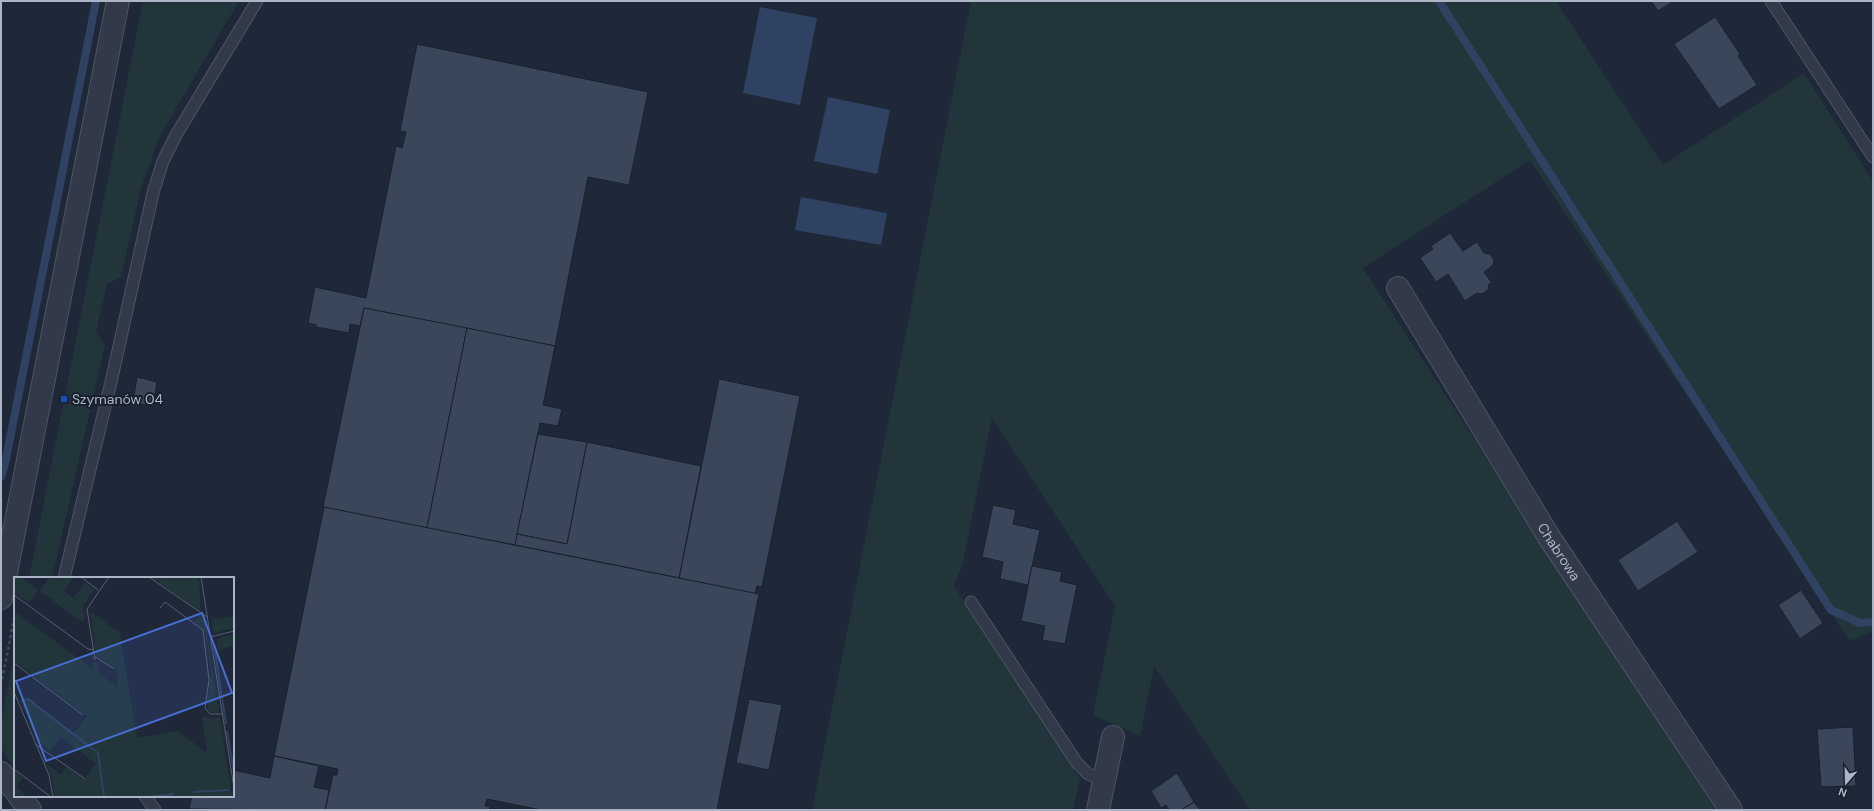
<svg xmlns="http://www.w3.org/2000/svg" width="1874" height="811" font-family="'DM Sans',sans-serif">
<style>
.green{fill:#21353a}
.water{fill:#304261}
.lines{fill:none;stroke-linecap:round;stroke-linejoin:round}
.stream{stroke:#304261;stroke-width:8}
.building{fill:#3a4659;stroke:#1a212f}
.service-casing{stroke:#4d5564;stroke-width:13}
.minor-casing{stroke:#4d5564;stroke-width:24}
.tertiary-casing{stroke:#4d5564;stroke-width:24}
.path{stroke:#3b5154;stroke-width:2.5;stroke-dasharray:3 3;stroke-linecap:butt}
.service{stroke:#323a49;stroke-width:11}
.minor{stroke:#323a49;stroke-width:22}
.tertiary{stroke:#323a49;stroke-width:22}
.transit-dot{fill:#1a4fb4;stroke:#181f2d;stroke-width:1.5}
.labels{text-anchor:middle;stroke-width:4;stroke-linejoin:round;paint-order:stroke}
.poi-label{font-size:14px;fill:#acb5c6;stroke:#181f2d;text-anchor:start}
.street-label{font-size:14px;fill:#acb5c6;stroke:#181f2d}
.inset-river{fill:none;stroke:#304261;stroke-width:2}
.inset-road{fill:none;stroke:#576071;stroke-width:1}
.view{fill:#486dd3;fill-opacity:0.15;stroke:#486dd3;stroke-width:2}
.inset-edge{fill:none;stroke:#acb5c6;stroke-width:2}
</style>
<rect width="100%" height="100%" fill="#1f2839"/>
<!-- green -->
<g class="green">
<polygon points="143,1 239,1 160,136 141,188 121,277 107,284 96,332 105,345 52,578 29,578"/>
<polygon points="971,1 1556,1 1663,165 1804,73 1873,181 1873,631 1850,641 1530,160 1363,268 1716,810 1250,810 1154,666 1140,736 1093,715 1115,606 992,418 963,563 954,586 1080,779 1073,810 812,810"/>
<polygon points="15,649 15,770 1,748 1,722"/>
</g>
<!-- water -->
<g class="water">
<polygon points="760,7 817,18 800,105 743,93"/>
<polygon points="828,97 890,110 877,174 814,161"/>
<polygon points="801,197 887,213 881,245 795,230"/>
</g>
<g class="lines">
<!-- stream -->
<g class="stream">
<polyline points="1439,1 1831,610 1860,623 1873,622"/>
<polyline points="1,477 5,464 96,1"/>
</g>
</g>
<!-- building -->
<g class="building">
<polygon points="1651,1 1674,1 1658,11"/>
<polygon points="1715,17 1740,54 1738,56 1757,85 1719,109 1674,44"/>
<polygon points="417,44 648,92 629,185 588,177 555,346 364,308 360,326 350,324 349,333 316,327 316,325 308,323 315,287 366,298 396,146 402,148 406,132 400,131"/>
<polygon points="1450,233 1463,251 1477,242 1484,253 1490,254 1494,260 1493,265 1484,272 1492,283 1489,284 1488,290 1482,294 1477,293 1465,301 1448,274 1436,282 1420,258 1433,249 1431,246"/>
<polygon points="364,308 467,328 427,528 323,507"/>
<polygon points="467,328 555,346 543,405 562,409 558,426 540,423 515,545 427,528"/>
<polygon points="137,377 157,382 153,407 133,402"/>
<polygon points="719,379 800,396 762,587 757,586 755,594 679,578"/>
<polygon points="538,434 587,442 567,544 517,534"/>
<polygon points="587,442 701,466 679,578 515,545 517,534 567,544"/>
<polygon points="993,505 1016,510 1013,524 1040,530 1028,585 1000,579 1003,562 982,557"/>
<polygon points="324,507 759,594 717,810 541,810 487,799 485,806 490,806 489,810 325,810 333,775 337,775 338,769 274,756"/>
<polygon points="1677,521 1698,552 1638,591 1618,560"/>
<polygon points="1032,566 1062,572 1060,581 1077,585 1065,644 1042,640 1045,626 1021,621"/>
<polygon points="1801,590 1823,623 1800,639 1778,605"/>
<polygon points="749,699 782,705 769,770 736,763"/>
<polygon points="1853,727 1856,786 1821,787 1817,729"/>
<polygon points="274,756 319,766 314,787 329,790 325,810 189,809 192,796 233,796 233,770 270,778"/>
<polygon points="1177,773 1194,802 1181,810 1169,810 1166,805 1161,808 1151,791"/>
<polygon points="1194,802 1200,810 1181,810"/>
</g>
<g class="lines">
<!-- service casing -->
<g class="service-casing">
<g id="service">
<polyline points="1771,1 1873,157"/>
<polyline points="64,578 111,382 153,193 163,161 176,135 257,1"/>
<polyline points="971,602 1077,763 1088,774 1104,780"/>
<polyline points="145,796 155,810"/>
</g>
</g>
<!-- minor casing -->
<g class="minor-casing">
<g id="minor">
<path id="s1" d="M1398,288L1549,537L1731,810"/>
<polyline points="1,773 15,790"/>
<polyline points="19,796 30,810"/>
<polyline points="1098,810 1113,737"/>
</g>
</g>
<!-- tertiary casing -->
<g class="tertiary-casing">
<polyline id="tertiary" points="1,598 118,1"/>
</g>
<!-- path -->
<polyline class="path" points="1,685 14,619"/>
<!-- service -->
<use href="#service" class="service"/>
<!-- minor -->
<use href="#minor" class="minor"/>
<!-- tertiary -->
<use href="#tertiary" class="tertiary"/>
</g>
<!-- markers -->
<rect class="transit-dot" x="60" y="395" width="8" height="8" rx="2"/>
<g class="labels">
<!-- poi labels -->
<g class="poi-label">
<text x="72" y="404">Szymanów 04</text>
</g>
<!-- street labels -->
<g class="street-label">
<text dy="5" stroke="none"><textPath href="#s1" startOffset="309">Chabrowa</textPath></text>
</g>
</g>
<!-- overview -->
<g transform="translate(14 577)">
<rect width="220" height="220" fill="#1f2839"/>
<path d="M0,0H7L24,13L15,26L0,15ZM36,0H60L50,14L59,21L71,6L80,12L69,29L71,40L68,45L26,14ZM138,0H180L185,4L187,36ZM0,34L79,92L78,85H83L85,97L104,110L102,93L82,78L76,34L106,56L123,161L164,154L193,176L188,140L206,141L218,220H41L38,202L32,186L47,198L52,190L70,203L82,187L47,160L36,174L23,164L6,124L11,120L60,156L73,139L0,84ZM186,39L191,43L205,134L203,136L196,135L193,130L197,92L191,55L181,45ZM220,39V51L200,56L198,43ZM220,57V69L203,73V62ZM0,193L9,200L2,210L11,217L9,220L0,217Z" fill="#21353a"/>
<path class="inset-river" d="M200,68L212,147M7,124L14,122L84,176L90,220M213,154L220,196M179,215L215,213M133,220L160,217"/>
<path class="inset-road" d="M67,0L84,13M135,0L193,40M187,0L220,211M0,18L74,72L79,73M146,31L151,25L189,53L195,103L191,131L196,137H208M196,60L220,54M80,79L100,92M81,83L73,32L95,0M0,86L69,138M0,115L35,198L39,220M21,167L71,202M0,192L37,220"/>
<path class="view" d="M188,36L218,116L32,184L2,104Z"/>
<rect width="220" height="220" class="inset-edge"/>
</g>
<!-- border -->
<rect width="1874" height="811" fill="none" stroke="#acb5c6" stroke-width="4"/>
<!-- north arrow -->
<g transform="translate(1846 783) rotate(200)" stroke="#181f2d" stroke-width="3" paint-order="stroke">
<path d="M0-3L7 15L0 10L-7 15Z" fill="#acb5c6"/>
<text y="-6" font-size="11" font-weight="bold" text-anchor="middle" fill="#acb5c6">N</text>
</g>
</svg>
